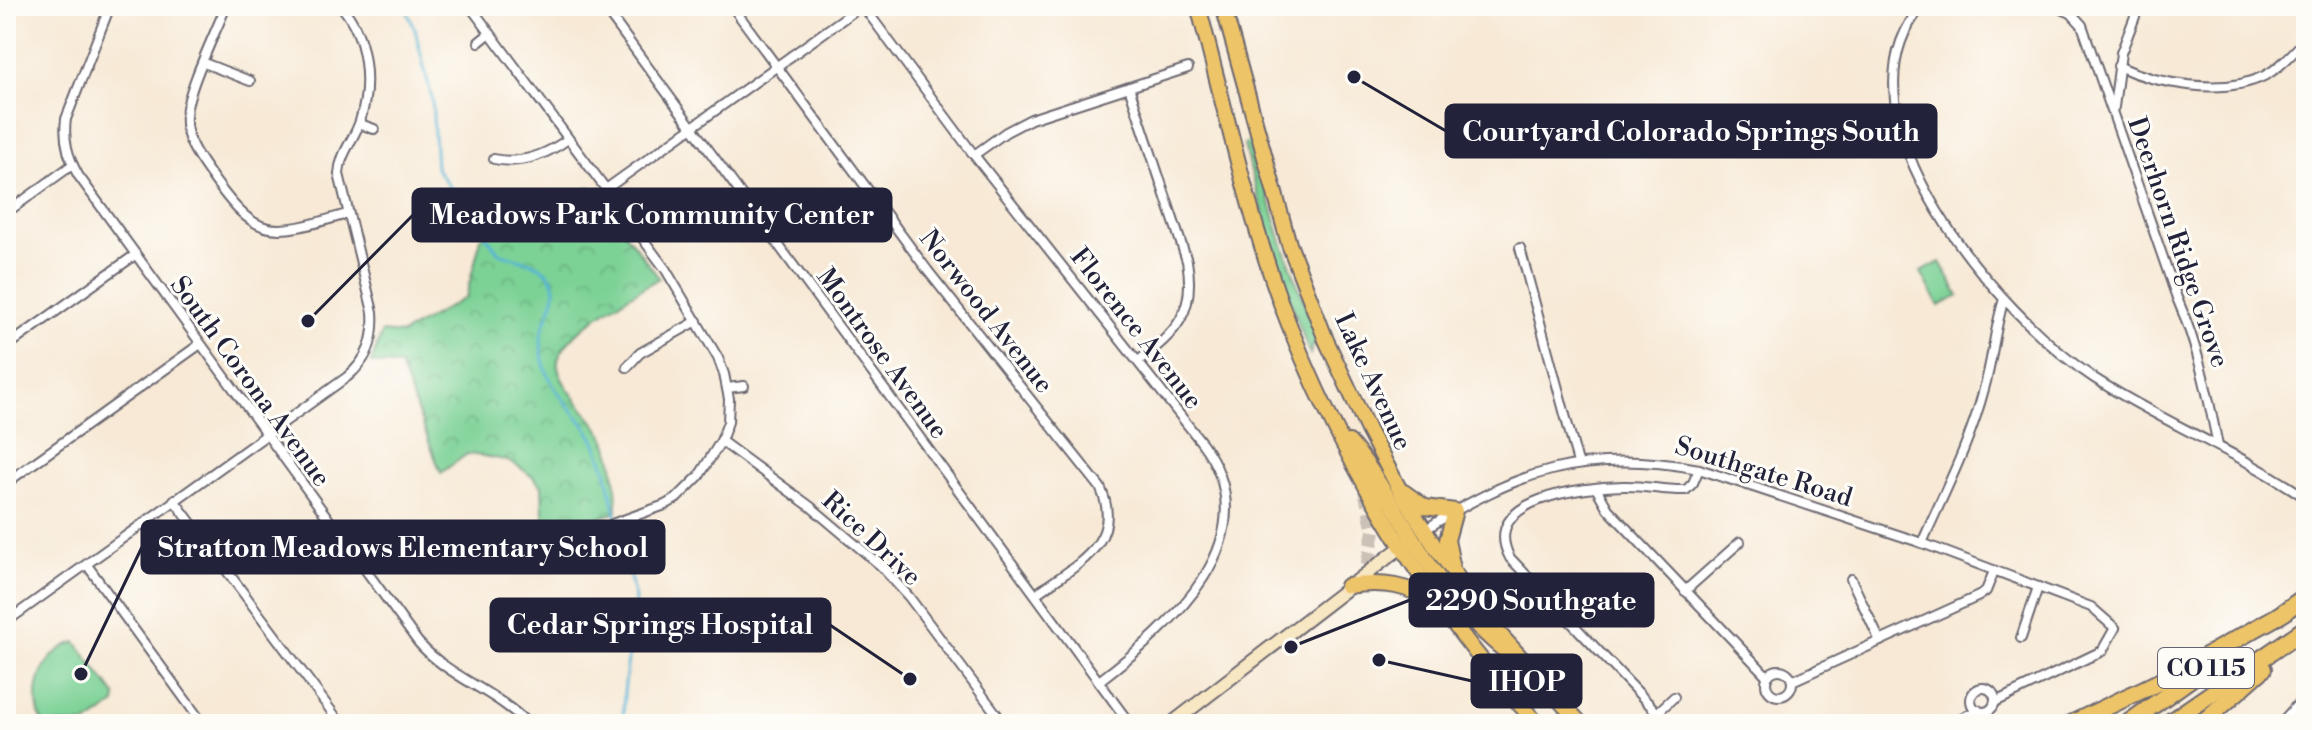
<svg xmlns="http://www.w3.org/2000/svg" width="2312" height="730" font-family="'Libre Bodoni',serif">
<style>
.green{fill:#7bd195;stroke:#4e7a68;stroke-width:2}
.park{fill:url(#park-crowns);stroke:#4e7a68;stroke-width:2}
.lines{fill:none;stroke-linecap:round;stroke-linejoin:round}
.stream{stroke:#57b4d5;stroke-width:3}
.primary-tunnel{stroke:#ccc1b6;stroke-width:14;stroke-dasharray:14 7;stroke-linecap:butt}
.street-casing{stroke:#6d6871;stroke-width:12}
.secondary-casing{stroke:#6d6871;stroke-width:16}
.primary-casing{stroke:#6d6871;stroke-width:18}
.highway-casing{stroke:#6d6871;stroke-width:20}
.street{stroke:#fff;stroke-width:8}
.secondary{stroke:#f8e7c3;stroke-width:12}
.primary{stroke:#eec469;stroke-width:14}
.highway{stroke:#eec469;stroke-width:16}
.labels{text-anchor:middle;stroke-width:6;stroke-linejoin:round;paint-order:stroke}
.shield{fill:#fdfcf7;stroke:#646373;stroke-width:2}
.shield-label{font-size:24px;font-weight:bold;fill:#22223b}
.street-label{font-size:26px;fill:#22223b;stroke:#fdfcf7}
.leader{fill:none;stroke:#22223b;stroke-width:3}
.callout-dot{fill:#22223b;stroke:#fdfcf7;stroke-width:3}
.callout{fill:#22223b;stroke:#22223b;stroke-width:3}
.callout-label{font-size:28px;text-anchor:middle;font-weight:bold;fill:#fff}
</style>
<defs>
<pattern id="park-crowns" width="20" height="18" patternUnits="userSpaceOnUse" patternTransform="scale(2)"><rect width="20" height="18" fill="#7bd195"/><path d="M2 6a3 3 0 1 1 6 0M12 15a3 3 0 1 1 6 0" fill="none" stroke="#6ab381"/></pattern>
</defs>
<rect width="100%" height="100%" fill="#fdfcf7"/>
<filter id="ink" filterUnits="userSpaceOnUse"><feTurbulence type="fractalNoise" baseFrequency=".0125" numOctaves="2"/><feDisplacementMap in="SourceGraphic" scale="16" xChannelSelector="R" yChannelSelector="G"/><feConvolveMatrix kernelMatrix="1 2 1 2 8 2 1 2 1" color-interpolation-filters="sRGB"/></filter>
<filter id="wash" filterUnits="userSpaceOnUse"><feTurbulence type="fractalNoise" baseFrequency=".006" numOctaves="4" result="noise"/><feDisplacementMap in="SourceGraphic" scale="32" xChannelSelector="R" yChannelSelector="G"/><feGaussianBlur stdDeviation="1.8" result="paint"/><feColorMatrix in="noise" values="0 0 0 0 0 0 0 0 0 0 0 0 0 0 0 0 0 1.4 0 .05"/><feComposite in="paint" operator="in"/></filter>
<g filter="url(#wash)">
<rect width="100%" height="100%" fill="#f7e9d5"/>
<!-- green -->
<g class="green">
<path d="M1251,140L1282,242L1321,349L1313,345L1310,354C1283,285 1263,216 1244,145Z"/>
<polygon points="1940,262 1959,296 1939,306 1921,272"/>
<path d="M76,642L116,696L115,704L86,724H43C28,693 42,651 76,642Z"/>
</g>
<!-- park -->
<path class="park" d="M590,187L659,278C629,297 573,325 559,357C549,379 597,419 606,440C615,464 617,487 617,512L592,520L586,526L548,525L543,515L542,486C514,458 505,459 467,454L441,473L400,366L371,363L382,332L402,334L466,297L481,238L492,229L558,210Z"/>
<g class="lines">
<!-- stream -->
<path class="stream" d="M405,6L415,30L432,99L436,168L498,252C512,260 532,259 544,270C570,290 542,315 541,339C541,350 543,365 548,375C559,402 586,419 597,446L606,470L635,599L624,692L623,724"/>
</g>
</g>
<g filter="url(#ink)">
<g class="lines">
<!-- primary-tunnel -->
<polyline class="primary-tunnel" points="1365,490 1374,531 1366,573"/>
<!-- street casing -->
<g class="street-casing">
<g id="street">
<path d="M110,6L66,119C63,140 68,157 78,175L418,642C448,677 496,691 528,724"/>
<path d="M226,6C215,34 188,88 186,115C184,137 196,154 208,171C257,241 268,237 347,214"/>
<polyline points="470,6 666,270 718,358 724,374 729,399 728,422 721,441 699,476 677,498 665,505 612,524 599,535"/>
<polyline points="603,6 1130,724"/>
<path d="M732,6L928,271L1100,487C1126,543 1074,566 1036,594"/>
<path d="M863,6L974,155L1202,443C1273,538 1170,627 1099,681"/>
<path d="M1922,6C1826,117 2001,317 2094,378C2162,422 2239,452 2306,498"/>
<path d="M2054,6L2071,13L2082,25L2177,298C2198,346 2208,395 2218,446"/>
<polyline points="479,42 490,33"/>
<polyline points="204,63 250,81"/>
<path d="M2118,66C2156,84 2224,96 2264,76C2280,68 2294,52 2306,39"/>
<path d="M1129,87L1187,261C1196,312 1177,332 1138,361"/>
<polyline points="2114,107 2121,53 2139,6"/>
<polyline points="360,124 374,129"/>
<polyline points="974,155 1006,132 1031,119 1188,68"/>
<path d="M494,159C522,165 546,155 568,139"/>
<polyline points="606,189 861,6"/>
<polyline points="6,213 72,165"/>
<polyline points="1520,248 1578,463"/>
<polyline points="6,347 135,255"/>
<polyline points="627,367 640,353 697,321"/>
<polyline points="727,388 744,386"/>
<polyline points="721,441 811,507 881,566 909,597 1004,724"/>
<polyline points="6,483 199,345"/>
<polyline points="1596,488 1608,509 1767,676"/>
<polyline points="174,500 341,724"/>
<path d="M1423,531C1517,470 1587,448 1699,469L1922,543L2091,607L2115,628L2102,651L1995,702"/>
<path d="M1922,543C1944,493 1970,443 1984,389C1993,359 1994,330 2004,299"/>
<polyline points="87,565 203,724"/>
<polyline points="1851,579 1880,641"/>
<polyline points="1685,591 1740,542"/>
<polyline points="1566,618 1580,605"/>
<path d="M6,622L347,377C368,360 375,339 373,312L339,174C340,153 354,140 360,121C372,84 367,35 341,6"/>
<polyline points="2021,638 2038,587"/>
<circle cx="1779" cy="683" r="13"/>
<polyline points="1792,681 1979,596 1986,591 1994,571"/>
<circle cx="1983" cy="700" r="12"/>
<polyline points="1657,713 1674,697"/>
<path d="M1668,724L1510,558C1478,498 1584,487 1623,486C1644,485 1665,491 1686,490L1693,483L1699,469"/>
<polyline points="1949,724 1978,710"/>
<polyline points="2280,724 2306,695"/>
</g>
</g>
<!-- secondary casing -->
<g class="secondary-casing">
<polyline id="secondary" points="1171,724 1409,541"/>
</g>
<!-- primary casing -->
<g class="primary-casing">
<g id="primary">
<path d="M1198,6C1225,107 1247,211 1283,309C1337,452 1431,614 1538,724"/>
<polyline points="1223,6 1289,244 1326,340 1368,430 1403,496 1434,545 1495,629 1581,724"/>
<path d="M1349,442C1370,465 1384,492 1401,519C1430,568 1463,619 1509,654"/>
<polyline points="1404,492 1425,507 1455,511 1447,540 1452,564"/>
<path d="M1347,586C1382,581 1409,584 1437,605"/>
</g>
</g>
<!-- highway casing -->
<g class="highway-casing">
<g id="highway">
<polyline points="2278,616 2306,596"/>
<polyline points="2071,724 2165,679 2285,612"/>
<polyline points="2127,724 2211,664"/>
<polyline points="2167,724 2306,628"/>
<polyline points="2201,724 2263,669"/>
</g>
</g>
<!-- street -->
<use href="#street" class="street"/>
<!-- secondary -->
<use href="#secondary" class="secondary"/>
<!-- primary -->
<use href="#primary" class="primary"/>
<!-- highway -->
<use href="#highway" class="highway"/>
</g>
</g>
<g class="labels">
<!-- shield labels -->
<rect class="shield" x="2158" y="648" width="96" height="40" rx="6"/>
<g class="shield-label">
<text x="2206" y="676">CO 115</text>
</g>
<!-- street labels -->
<g class="street-label">
<text transform="translate(2179 242) rotate(71)" y="9">Deerhorn Ridge Grove</text>
<text transform="translate(987 311) rotate(52)" y="9">Norwood Avenue</text>
<text transform="translate(1137 328) rotate(52)" y="9">Florence Avenue</text>
<text transform="translate(883 353) rotate(54)" y="9">Montrose Avenue</text>
<text transform="translate(251 381) rotate(54)" y="9">South Corona Avenue</text>
<text transform="translate(1374 381) rotate(65)" y="9">Lake Avenue</text>
<text transform="translate(1764 471) rotate(17)" y="9">Southgate Road</text>
<text transform="translate(872 538) rotate(43)" y="9">Rice Drive</text>
</g>
</g>
<!-- callouts -->
<path class="leader" d="M1354 77L1446 131M308 321L413 215M81 674L142 547M1291 647L1410 600M910 679L830 625M1379 660L1472 681"/>
<g class="callout-dot">
<circle cx="1354" cy="77" r="8"/>
<circle cx="308" cy="321" r="8"/>
<circle cx="81" cy="674" r="8"/>
<circle cx="1291" cy="647" r="8"/>
<circle cx="910" cy="679" r="8"/>
<circle cx="1379" cy="660" r="8"/>
</g>
<g class="callout">
<rect x="1446" y="105" width="490" height="52" rx="8"/>
<rect x="413" y="189" width="478" height="52" rx="8"/>
<rect x="142" y="521" width="522" height="52" rx="8"/>
<rect x="1410" y="574" width="243" height="52" rx="8"/>
<rect x="491" y="599" width="339" height="52" rx="8"/>
<rect x="1472" y="655" width="109" height="52" rx="8"/>
</g>
<g class="callout-label">
<text x="1691" y="141">Courtyard Colorado Springs South</text>
<text x="652" y="224">Meadows Park Community Center</text>
<text x="403" y="557">Stratton Meadows Elementary School</text>
<text x="1531" y="610">2290 Southgate</text>
<text x="660" y="634">Cedar Springs Hospital</text>
<text x="1527" y="691">IHOP</text>
</g>
<!-- margin -->
<rect width="2312" height="730" fill="none" stroke="#fdfcf7" stroke-width="32"/>
</svg>
